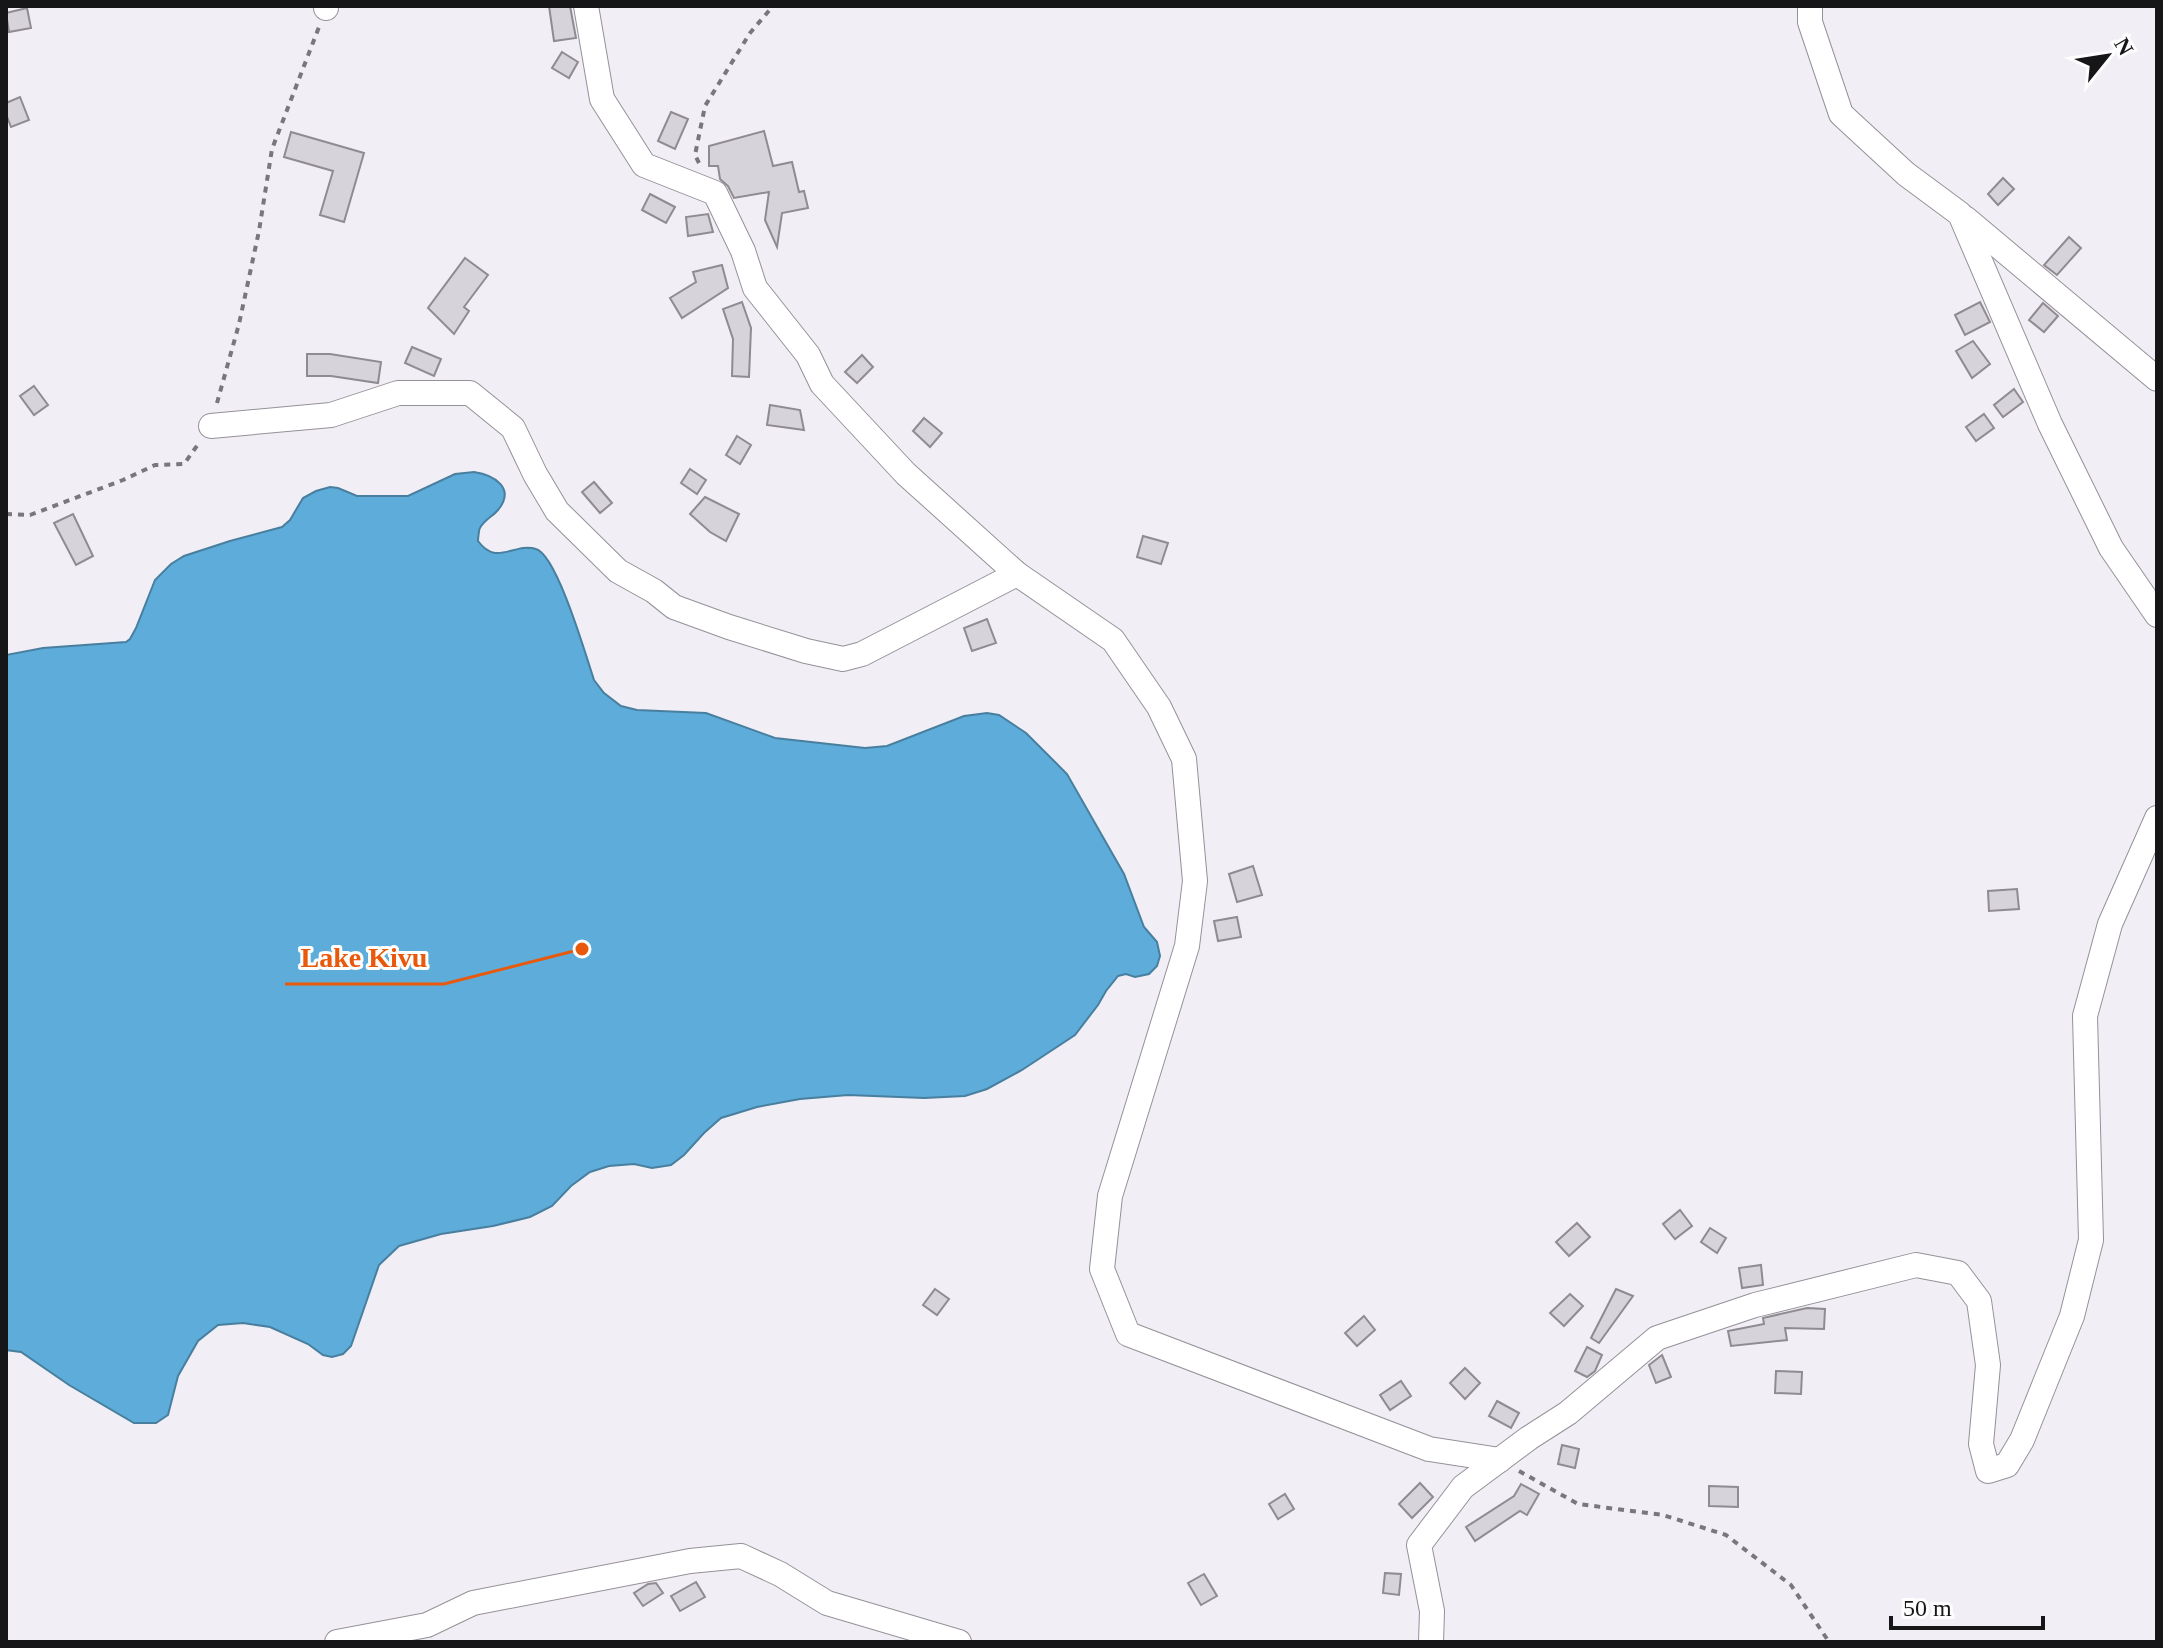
<svg xmlns="http://www.w3.org/2000/svg" width="2163" height="1648" font-family="'Times New Roman',serif">
<style>
.water{fill:#5eacd9;stroke:#487f9f;stroke-width:2}
.building{fill:#d7d3da;stroke:#8f8b91;stroke-width:2}
.lines{fill:none;stroke-linecap:round;stroke-linejoin:round}
.minor-casing{stroke:#959198;stroke-width:26}
.path{stroke:#79777b;stroke-width:4;stroke-dasharray:6 6;stroke-linecap:butt}
.minor{stroke:#fff;stroke-width:24}
.leader{fill:none;stroke:#e8590c;stroke-width:3}
.callout-dot{fill:#e8590c;stroke:#fefdfe;stroke-width:3}
.callout-label{font-size:28px;text-anchor:middle;font-weight:bold;fill:#e8590c;stroke:#fefdfe;stroke-width:6;stroke-linejoin:round;paint-order:stroke}
</style>
<rect width="100%" height="100%" fill="#f2eef5"/>
<!-- water -->
<path class="water" d="M474,472C494,475 516,488 498,510C493,516 484,520 480,528C479,529 478,539 478,541C497,567 514,542 536,549C557,555 586,656 594,680L604,693L621,706L637,710L706,713L775,738L865,748L887,746L964,716L987,713L999,715L1026,733L1067,774L1124,874L1144,927L1157,942L1160,956L1157,966L1149,974L1135,977L1126,974L1118,976L1106,991L1098,1005L1075,1035L1022,1070L987,1089L965,1096L924,1098L848,1095L800,1099L757,1107L721,1118L704,1133L684,1155L671,1165L652,1168L634,1164L609,1166L590,1172L571,1186L552,1206L530,1217L493,1226L441,1234L399,1246L379,1265L351,1346L343,1354L332,1357L323,1355L308,1344L270,1327L243,1323L218,1325L198,1341L178,1376L168,1415L156,1423H134L69,1385L21,1352L6,1350V655L43,648L126,642L130,639L136,628L155,580L171,564L184,556L230,541L282,527L290,520L303,498L316,491L330,487L338,488L357,496H408L455,474Z"/>
<!-- building -->
<g class="building">
<polygon points="549,6 570,6 576,38 554,41"/>
<polygon points="27,8 31,28 9,32 6,13"/>
<polygon points="562,52 578,62 569,78 552,68"/>
<polygon points="20,97 29,120 11,127 6,114 6,103"/>
<polygon points="671,112 688,119 675,149 658,141"/>
<polygon points="764,131 773,166 792,162 799,192 804,191 808,208 782,213 777,247 765,220 769,192 734,198 728,186 720,179 718,166 709,166 709,146"/>
<polygon points="291,132 364,153 344,222 320,215 333,171 284,157"/>
<polygon points="2003,178 2014,189 1998,205 1988,194"/>
<polygon points="650,194 675,207 666,223 642,210"/>
<polygon points="708,214 713,232 688,236 686,217"/>
<polygon points="2069,237 2081,248 2057,275 2044,265"/>
<polygon points="465,258 488,275 464,307 469,311 454,334 428,308"/>
<polygon points="722,265 728,288 682,318 670,298 696,282 693,272"/>
<polygon points="742,302 751,328 749,377 732,376 733,339 723,309"/>
<polygon points="1980,302 1990,322 1965,335 1955,315"/>
<polygon points="2043,303 2058,316 2044,332 2029,320"/>
<polygon points="1973,341 1990,364 1972,378 1956,351"/>
<polygon points="412,347 441,359 434,376 405,363"/>
<polygon points="307,354 330,354 381,362 378,383 331,376 307,376"/>
<polygon points="862,355 873,367 857,383 845,372"/>
<polygon points="34,386 48,405 34,415 20,396"/>
<polygon points="2014,389 2023,402 2003,417 1994,405"/>
<polygon points="770,405 800,410 804,430 767,425"/>
<polygon points="1984,414 1994,428 1976,441 1966,427"/>
<polygon points="924,418 942,433 930,447 913,431"/>
<polygon points="737,436 751,445 740,464 726,455"/>
<polygon points="690,469 706,480 697,494 681,483"/>
<polygon points="594,482 612,503 600,513 582,492"/>
<polygon points="705,497 739,514 726,541 710,532 690,514"/>
<polygon points="73,514 93,556 76,565 54,523"/>
<polygon points="1143,536 1168,543 1161,564 1137,557"/>
<polygon points="987,619 996,643 972,651 964,628"/>
<polygon points="1253,866 1262,895 1237,902 1229,874"/>
<polygon points="2017,889 2019,909 1989,911 1988,891"/>
<polygon points="1237,917 1241,937 1218,941 1214,921"/>
<polygon points="1680,1210 1692,1226 1675,1239 1663,1224"/>
<polygon points="1577,1223 1590,1237 1569,1256 1556,1242"/>
<polygon points="1710,1228 1726,1238 1717,1253 1701,1242"/>
<polygon points="1761,1265 1763,1285 1742,1288 1739,1268"/>
<polygon points="935,1289 949,1299 937,1315 923,1305"/>
<polygon points="1616,1289 1633,1296 1599,1343 1591,1338"/>
<polygon points="1570,1294 1583,1306 1564,1326 1550,1313"/>
<polygon points="1807,1308 1825,1309 1824,1329 1785,1328 1787,1340 1731,1346 1728,1331 1764,1324 1763,1318"/>
<polygon points="1364,1316 1375,1330 1357,1346 1345,1333"/>
<polygon points="1587,1347 1602,1355 1595,1371 1587,1377 1575,1371"/>
<polygon points="1662,1355 1671,1377 1656,1383 1649,1365"/>
<polygon points="1465,1368 1480,1383 1465,1399 1450,1383"/>
<polygon points="1776,1371 1802,1372 1801,1394 1775,1393"/>
<polygon points="1401,1381 1411,1396 1390,1410 1380,1395"/>
<polygon points="1497,1401 1519,1413 1511,1428 1489,1416"/>
<polygon points="1562,1445 1579,1449 1575,1468 1558,1464"/>
<polygon points="1420,1483 1433,1497 1412,1518 1399,1504"/>
<polygon points="1521,1484 1539,1494 1527,1515 1520,1511 1475,1541 1466,1527 1514,1496"/>
<polygon points="1709,1486 1738,1487 1738,1507 1709,1506"/>
<polygon points="1285,1494 1294,1509 1278,1519 1269,1504"/>
<polygon points="1385,1573 1401,1574 1399,1595 1383,1593"/>
<polygon points="1204,1574 1217,1596 1201,1605 1188,1583"/>
<polygon points="696,1582 705,1597 680,1611 671,1596"/>
<polygon points="656,1583 663,1593 643,1606 634,1593 648,1584"/>
</g>
<g class="lines">
<!-- minor casing -->
<g class="minor-casing">
<g id="minor">
<polyline points="586,6 602,99 644,165 715,193 743,251 755,288 808,355 822,384 906,474 1017,574 1113,640 1159,707 1184,759 1195,881 1187,946 1110,1196 1102,1269 1128,1334 1429,1449 1500,1460"/>
<polyline points="1810,6 1810,22 1841,114 1906,174 1960,214 2050,424 2111,548 2157,615"/>
<polyline points="326,8 326,6"/>
<polyline points="1965,218 2157,379"/>
<polyline points="211,426 331,415 398,393 470,393 513,428 535,474 557,511 618,571 654,591 674,607 729,627 806,651 843,659 862,654 1017,574"/>
<polyline points="337,1642 427,1625 473,1603 690,1561 741,1556 780,1574 827,1603 959,1642"/>
<polyline points="1431,1642 1432,1611 1419,1545 1463,1487 1529,1438 1568,1413 1657,1338 1755,1305 1916,1265 1958,1273 1979,1301 1988,1365 1981,1444 1988,1471 2007,1465 2022,1440 2072,1316 2091,1240 2085,1016 2110,924 2157,818"/>
</g>
</g>
<!-- path -->
<g class="path">
<polyline points="699,163 695,155 705,106 750,33 773,6"/>
<polyline points="217,403 239,324 259,231 272,149 319,27"/>
<polyline points="6,514 30,515 123,480 155,465 184,464 199,443"/>
<polyline points="1519,1471 1578,1504 1663,1515 1726,1535 1791,1585 1829,1642"/>
</g>
<!-- minor -->
<use href="#minor" class="minor"/>
</g>
<!-- callouts -->
<path class="leader" d="M582 949L444 984H285"/>
<circle class="callout-dot" cx="582" cy="949" r="8"/>
<g class="callout-label">
<text x="364" y="967">Lake Kivu</text>
</g>
<!-- border -->
<rect width="2163" height="1648" fill="none" stroke="#161517" stroke-width="16"/>
<!-- north arrow -->
<g transform="translate(2107 56) rotate(60)" stroke="#fefdfe" stroke-width="6" paint-order="stroke">
<path d="M0-6L14 30L0 20L-14 30Z" fill="#161517"/>
<text y="-12" font-size="22" font-weight="bold" text-anchor="middle" fill="#161517">N</text>
</g>
<!-- scale -->
<path d="M1891 1616v12h152v-12" fill="none" stroke="#161517" stroke-width="4"/>
<text x="1903" y="1616" font-size="24" fill="#161517" stroke="#fefdfe" stroke-width="6" paint-order="stroke">50 m</text>
</svg>
